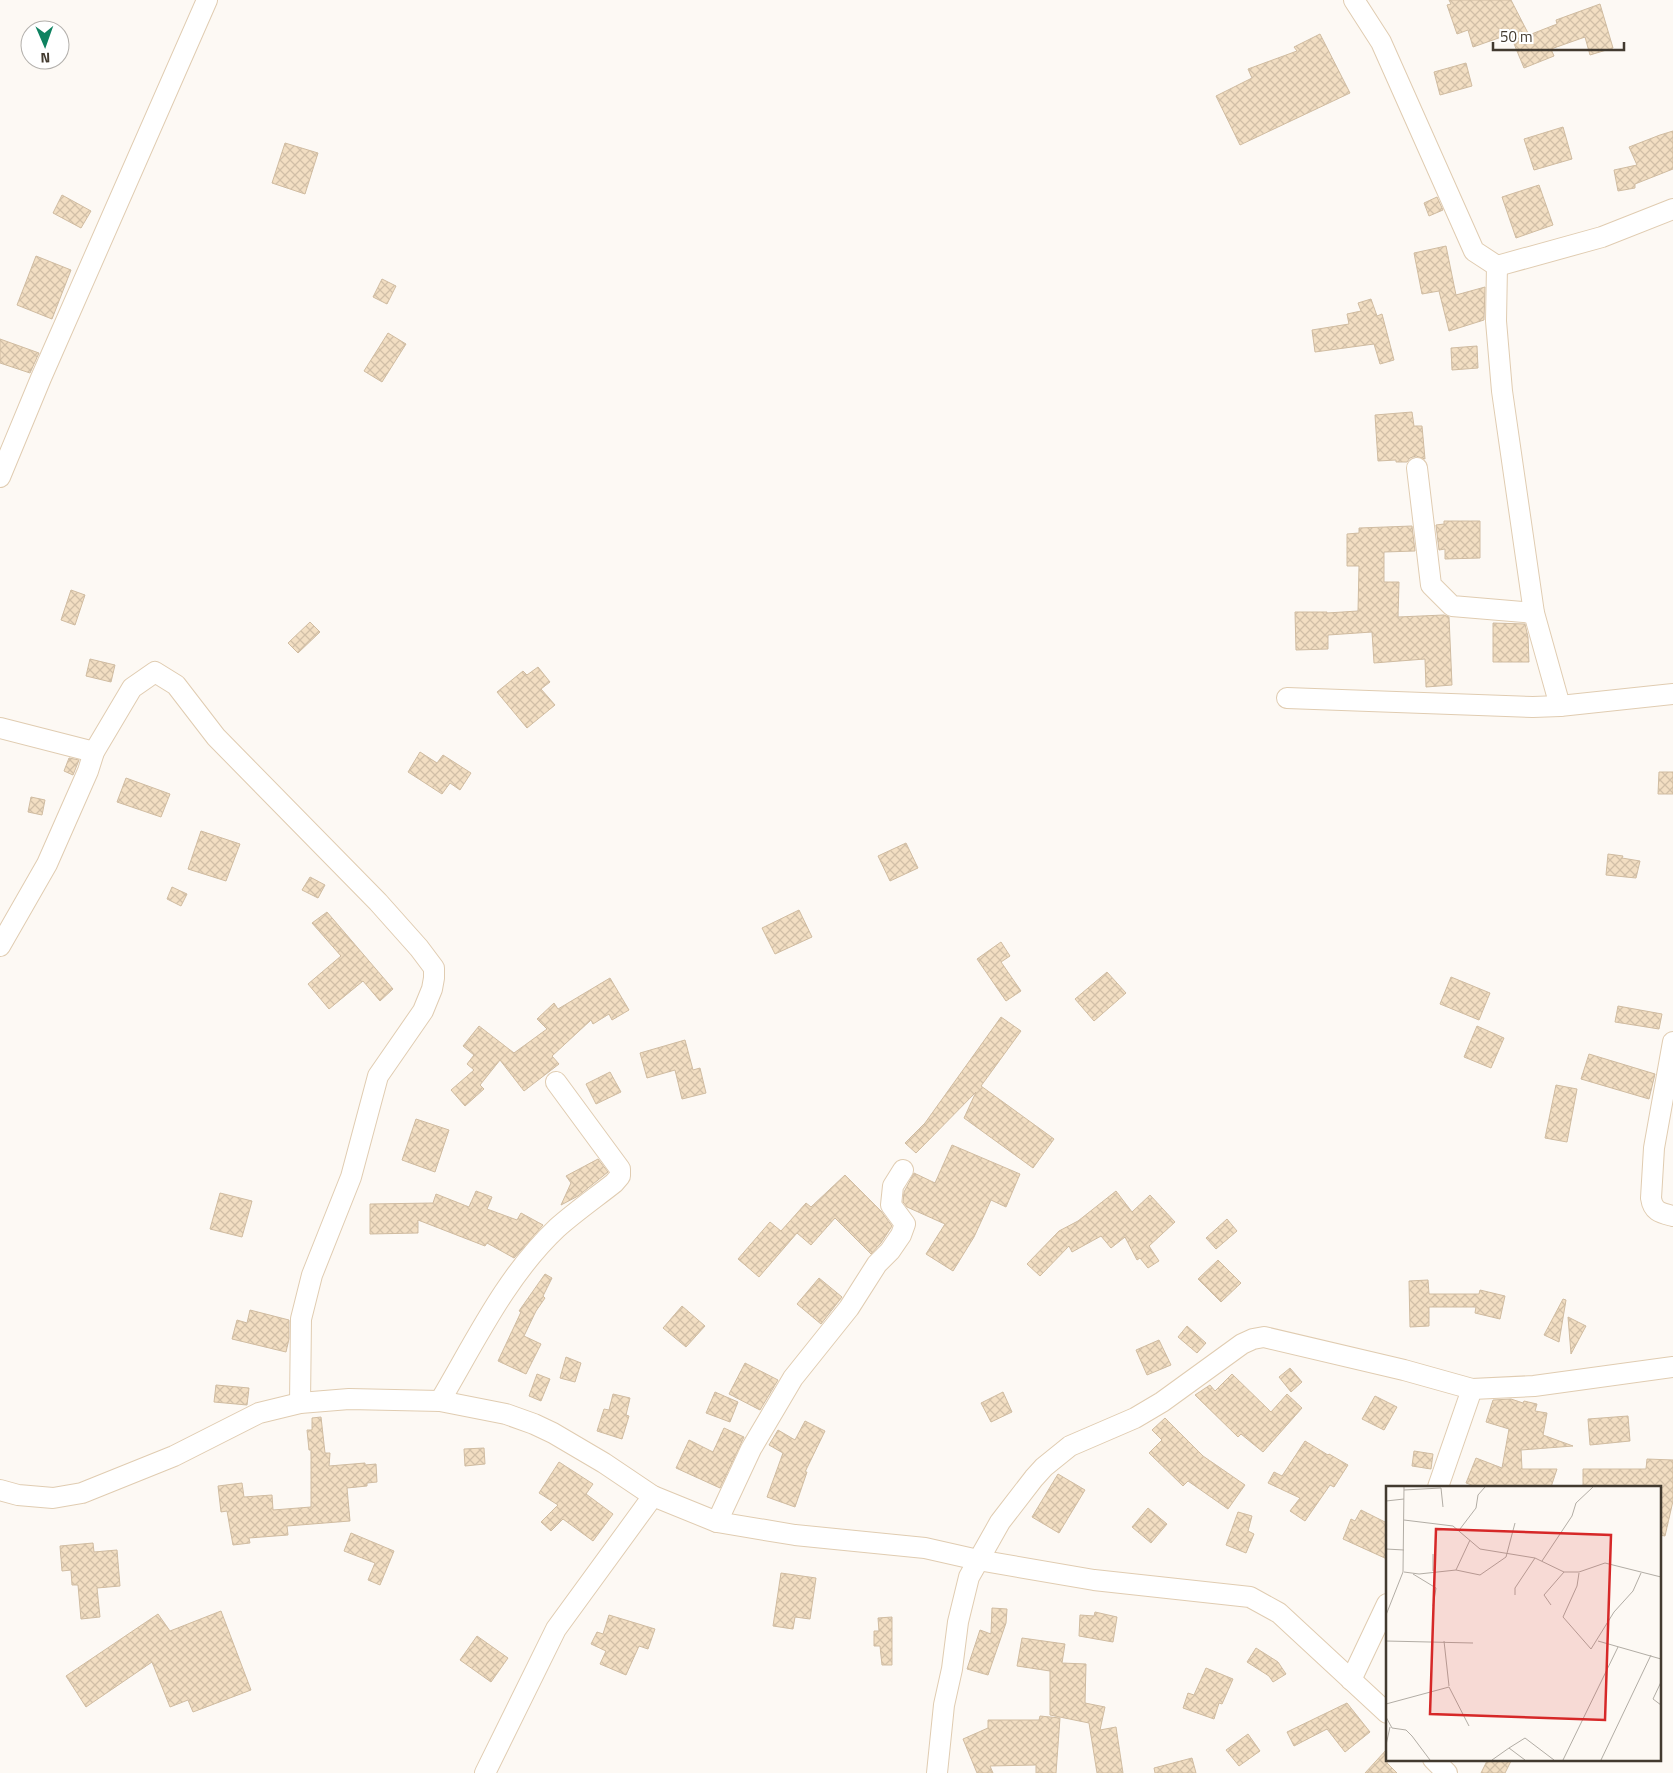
<svg xmlns="http://www.w3.org/2000/svg" width="1673" height="1773" font-family="'Titillium Web',sans-serif">
<style>
.building{fill:url(#building-cross-hatch);stroke:#d0bca1}
.lines{fill:none;stroke-linecap:round;stroke-linejoin:round}
.minor-casing{stroke:#e0ccb1;stroke-width:22}
.minor{stroke:#fff;stroke-width:20}
.inset-road{fill:none;stroke:#b2ada5;stroke-width:1}
.view{fill:#d62828;fill-opacity:0.15;stroke:#d62828;stroke-width:2.5}
.inset-edge{fill:none;stroke:#423a2f;stroke-width:2.5}
</style>
<defs>
<pattern id="building-cross-hatch" width="8" height="8" patternUnits="userSpaceOnUse" patternTransform="scale(1.25)"><rect width="8" height="8" fill="#f2dec2"/><path d="M0 0l8 8M0 8l8-8" fill="none" stroke="#d1bfa7"/></pattern>
</defs>
<rect width="100%" height="100%" fill="#fdf9f4"/>
<!-- building -->
<g class="building">
<polygon points="1449,0 1511,0 1529,35 1557,24 1556,20 1600,4 1613,48 1590,55 1585,37 1551,49 1554,56 1524,68 1510,34 1473,47 1468,30 1457,34 1447,5 1451,4"/>
<polygon points="1320,34 1350,93 1240,145 1216,96 1252,78 1248,69 1297,51 1294,47"/>
<polygon points="1466,63 1472,86 1440,95 1434,72"/>
<polygon points="1563,127 1572,159 1534,170 1524,139"/>
<polygon points="1673,131 1673,169 1635,184 1635,188 1618,191 1614,170 1637,165 1629,147 1660,135"/>
<polygon points="285,143 318,153 305,194 272,183"/>
<polygon points="1539,185 1553,225 1516,238 1502,197"/>
<polygon points="62,195 91,211 81,228 53,213"/>
<polygon points="1437,197 1443,210 1429,216 1424,203"/>
<polygon points="1446,246 1456,295 1485,287 1484,320 1449,331 1439,291 1422,294 1414,253"/>
<polygon points="36,256 71,270 52,319 17,305"/>
<polygon points="382,279 396,286 387,304 373,297"/>
<polygon points="1371,299 1377,316 1382,314 1394,360 1380,364 1374,344 1315,352 1312,330 1349,324 1347,314 1361,311 1358,303"/>
<polygon points="388,333 406,344 382,382 364,371"/>
<polygon points="0,339 39,353 30,373 0,363"/>
<polygon points="1477,346 1478,368 1452,370 1451,348"/>
<polygon points="1412,412 1414,426 1422,426 1425,459 1416,456 1410,458 1407,462 1396,462 1396,460 1378,461 1375,415"/>
<polygon points="1444,521 1480,521 1480,558 1445,559 1445,549 1439,550 1436,525 1444,524"/>
<polygon points="1412,526 1415,551 1384,552 1384,582 1399,582 1398,617 1444,615 1449,617 1452,685 1426,687 1425,659 1374,663 1372,632 1328,635 1328,649 1296,650 1295,612 1327,612 1327,613 1358,611 1359,566 1347,566 1347,534 1359,533 1359,528"/>
<polygon points="71,590 85,595 75,625 61,620"/>
<polygon points="310,622 320,632 298,653 288,643"/>
<polygon points="1493,623 1525,624 1528,637 1529,662 1493,662"/>
<polygon points="90,659 115,665 111,682 86,676"/>
<polygon points="538,667 550,682 541,689 555,705 527,728 497,692 523,671 527,675"/>
<polygon points="420,752 437,763 443,755 471,773 460,790 450,783 442,794 408,772"/>
<polygon points="69,758 79,760 73,775 64,771"/>
<polygon points="1659,772 1673,772 1673,794 1658,794"/>
<polygon points="126,778 170,794 161,817 117,802"/>
<polygon points="31,797 45,800 42,815 28,812"/>
<polygon points="201,831 240,844 226,881 188,869"/>
<polygon points="906,843 918,868 890,881 878,856"/>
<polygon points="1608,854 1623,856 1622,858 1640,861 1636,878 1606,875"/>
<polygon points="310,877 325,885 318,898 302,890"/>
<polygon points="172,887 187,894 181,906 167,899"/>
<polygon points="799,910 812,937 775,954 762,928"/>
<polygon points="327,912 393,989 380,1001 363,981 329,1009 308,984 341,956 312,923"/>
<polygon points="1001,942 1010,956 1001,962 1021,991 1006,1001 977,959"/>
<polygon points="1107,972 1126,993 1094,1021 1075,999"/>
<polygon points="1451,977 1490,993 1479,1020 1440,1004"/>
<polygon points="610,978 629,1010 612,1020 609,1014 593,1024 591,1020 552,1056 559,1064 524,1091 500,1060 480,1085 484,1089 465,1106 451,1090 474,1070 467,1064 474,1055 463,1046 479,1026 514,1053 547,1029 537,1019 554,1003 558,1009"/>
<polygon points="1618,1006 1662,1014 1659,1029 1615,1022"/>
<polygon points="1001,1017 1021,1031 981,1086 1054,1139 1033,1168 964,1118 976,1092 916,1153 905,1143 925,1123"/>
<polygon points="1477,1026 1504,1038 1491,1068 1464,1057"/>
<polygon points="685,1040 693,1070 700,1068 706,1093 682,1099 675,1070 647,1078 640,1053"/>
<polygon points="1589,1054 1655,1074 1649,1099 1581,1079"/>
<polygon points="610,1072 621,1092 596,1104 586,1084"/>
<polygon points="1556,1085 1577,1089 1567,1142 1545,1138"/>
<polygon points="416,1119 449,1130 435,1172 402,1160"/>
<polygon points="952,1145 1020,1174 1006,1207 991,1200 974,1237 953,1271 926,1254 945,1224 907,1207 903,1202 904,1192 914,1173 935,1183"/>
<polygon points="598,1159 608,1172 578,1196 561,1205 571,1183 566,1176"/>
<polygon points="845,1175 881,1211 892,1226 881,1243 871,1254 835,1218 811,1245 797,1233 759,1277 738,1259 770,1222 781,1231 806,1203 811,1207"/>
<polygon points="476,1191 492,1197 487,1209 517,1220 521,1213 543,1225 514,1258 487,1243 485,1246 418,1220 418,1233 370,1234 370,1204 433,1203 436,1194 469,1207"/>
<polygon points="1116,1191 1132,1212 1150,1195 1175,1222 1149,1246 1159,1261 1148,1268 1140,1258 1137,1260 1125,1237 1111,1248 1101,1236 1072,1252 1069,1246 1040,1276 1027,1264 1059,1231 1078,1221"/>
<polygon points="220,1193 252,1201 242,1237 210,1229"/>
<polygon points="1227,1219 1237,1231 1216,1249 1206,1238"/>
<polygon points="1218,1260 1241,1283 1221,1302 1198,1279"/>
<polygon points="545,1274 552,1278 543,1296 545,1298 536,1311 524,1336 541,1344 526,1374 498,1361 521,1312 519,1311"/>
<polygon points="819,1278 842,1297 821,1324 797,1304"/>
<polygon points="1428,1280 1429,1294 1479,1294 1480,1290 1505,1296 1500,1319 1475,1313 1476,1307 1429,1307 1429,1326 1410,1327 1409,1281"/>
<polygon points="1563,1299 1566,1300 1559,1342 1544,1335"/>
<polygon points="682,1306 705,1326 686,1347 663,1328"/>
<polygon points="250,1310 289,1320 289,1339 286,1352 232,1339 237,1320 247,1323"/>
<polygon points="1568,1317 1586,1326 1571,1354"/>
<polygon points="1187,1326 1206,1343 1197,1353 1178,1337"/>
<polygon points="1159,1340 1171,1365 1147,1375 1136,1350"/>
<polygon points="566,1357 581,1363 575,1382 560,1378"/>
<polygon points="745,1363 778,1380 760,1410 729,1394"/>
<polygon points="1290,1368 1302,1382 1291,1392 1279,1377"/>
<polygon points="537,1374 550,1379 541,1401 529,1396"/>
<polygon points="1232,1374 1271,1412 1287,1394 1302,1408 1263,1452 1241,1434 1238,1437 1195,1395 1210,1385 1215,1391"/>
<polygon points="216,1385 249,1388 247,1405 214,1402"/>
<polygon points="715,1392 738,1402 730,1422 706,1413"/>
<polygon points="1003,1392 1012,1412 991,1422 981,1403"/>
<polygon points="613,1394 630,1398 626,1415 629,1416 622,1439 597,1431 604,1409 609,1410"/>
<polygon points="1375,1396 1397,1407 1384,1430 1362,1419"/>
<polygon points="1511,1399 1523,1403 1524,1401 1537,1404 1535,1411 1547,1413 1543,1435 1573,1446 1521,1450 1522,1469 1557,1469 1551,1487 1477,1487 1466,1483 1476,1458 1502,1468 1509,1429 1486,1422 1493,1400"/>
<polygon points="1628,1416 1630,1441 1590,1445 1588,1419"/>
<polygon points="321,1417 325,1453 330,1453 329,1466 365,1463 365,1465 376,1464 377,1482 367,1483 367,1486 347,1488 350,1521 287,1526 288,1535 249,1538 250,1543 233,1545 227,1511 221,1512 218,1486 242,1483 244,1497 272,1495 273,1510 311,1507 311,1450 309,1450 307,1430 312,1430 312,1418"/>
<polygon points="1165,1418 1203,1456 1245,1485 1228,1509 1188,1481 1183,1486 1149,1453 1162,1440 1152,1430"/>
<polygon points="805,1421 825,1431 805,1472 807,1472 795,1507 767,1497 783,1453 769,1445 778,1430 795,1440"/>
<polygon points="724,1428 744,1437 720,1488 676,1468 689,1440 713,1452"/>
<polygon points="1305,1441 1328,1455 1329,1454 1348,1465 1334,1487 1330,1485 1305,1521 1290,1511 1300,1498 1268,1483 1274,1472 1282,1476"/>
<polygon points="484,1448 485,1464 465,1466 464,1449"/>
<polygon points="1414,1451 1433,1454 1431,1469 1412,1466"/>
<polygon points="1647,1459 1673,1460 1673,1501 1665,1536 1659,1535 1659,1487 1583,1487 1583,1469 1646,1469"/>
<polygon points="559,1462 593,1484 586,1494 613,1514 593,1541 563,1519 551,1531 541,1522 558,1505 539,1493"/>
<polygon points="1058,1474 1085,1490 1059,1533 1032,1517"/>
<polygon points="1148,1508 1167,1524 1151,1543 1132,1527"/>
<polygon points="1361,1510 1387,1523 1387,1559 1343,1539 1351,1519 1355,1521"/>
<polygon points="1238,1512 1252,1516 1248,1531 1254,1534 1246,1553 1226,1545"/>
<polygon points="351,1533 394,1551 380,1585 368,1580 375,1563 344,1551"/>
<polygon points="93,1543 94,1552 117,1550 120,1586 97,1588 100,1617 81,1619 78,1585 72,1585 71,1570 62,1571 60,1546"/>
<polygon points="781,1573 816,1578 810,1619 795,1617 793,1629 773,1626"/>
<polygon points="992,1608 1007,1609 1006,1623 988,1675 967,1669 980,1630 991,1634"/>
<polygon points="221,1611 251,1690 193,1712 188,1700 170,1707 152,1662 86,1707 66,1676 158,1614 170,1631"/>
<polygon points="1095,1612 1117,1617 1113,1642 1079,1636 1080,1615 1094,1616"/>
<polygon points="609,1615 655,1629 648,1649 639,1646 626,1675 600,1664 606,1651 591,1644 597,1632 603,1634"/>
<polygon points="892,1617 892,1665 882,1665 880,1646 874,1646 874,1631 879,1631 878,1618"/>
<polygon points="477,1636 508,1658 491,1682 460,1660"/>
<polygon points="1022,1638 1065,1644 1062,1663 1086,1664 1085,1703 1105,1707 1100,1730 1116,1727 1123,1773 1097,1773 1089,1723 1050,1715 1050,1671 1017,1666"/>
<polygon points="1256,1648 1278,1662 1286,1674 1273,1682 1269,1676 1247,1662"/>
<polygon points="1206,1668 1233,1679 1222,1704 1219,1703 1214,1719 1183,1708 1188,1693 1194,1695"/>
<polygon points="1347,1703 1370,1732 1345,1752 1327,1729 1294,1746 1287,1732"/>
<polygon points="1040,1716 1060,1718 1056,1773 1036,1773 1036,1765 990,1766 993,1773 977,1773 963,1739 988,1728 988,1720 1039,1720"/>
<polygon points="1248,1734 1260,1751 1239,1766 1226,1750"/>
<polygon points="1387,1749 1387,1763 1397,1773 1365,1773"/>
<polygon points="1192,1758 1196,1773 1155,1773 1154,1768"/>
<polygon points="1488,1759 1512,1759 1505,1773 1481,1773"/>
</g>
<g class="lines">
<!-- minor casing -->
<g class="minor-casing">
<g id="minor">
<polyline points="1354,0 1381,42 1474,251 1497,266 1602,237 1673,209"/>
<polyline points="1497,266 1496,321 1502,391 1534,613 1560,706"/>
<polyline points="1417,468 1431,585 1452,606 1534,613"/>
<polyline points="0,477 41,378 207,0"/>
<polyline points="1287,698 1533,707 1560,706 1673,694"/>
<polyline points="0,728 94,752"/>
<polyline points="0,946 47,864 88,771 94,752 132,688 155,672 176,685 216,737 378,902 419,948 434,968 434,978 432,989 423,1011 378,1076 351,1177 312,1275 301,1319 300,1403"/>
<path d="M1673,1042L1654,1148L1651,1198C1653,1212 1661,1213 1673,1216"/>
<path d="M440,1401C475,1342 506,1276 557,1228C575,1212 595,1198 614,1183L620,1176V1169L556,1082"/>
<polyline points="1438,1487 1472,1389"/>
<polyline points="0,1490 18,1495 53,1498 82,1493 174,1456 259,1413 300,1403 349,1399 440,1401 506,1414 534,1424 553,1433 604,1463 653,1496 717,1522 795,1535 925,1548 978,1560 1094,1580 1250,1597 1279,1613 1387,1713"/>
<polyline points="717,1522 751,1449 793,1378 849,1308 877,1264 890,1251 901,1235 905,1224 891,1205 893,1186 903,1170"/>
<polyline points="1351,1680 1387,1604"/>
<polyline points="1433,1759 1447,1773"/>
<polyline points="485,1773 556,1629 653,1496"/>
<polyline points="937,1773 944,1705 952,1669 958,1622 969,1577 1000,1522 1034,1478 1044,1467 1070,1446 1135,1418 1162,1402 1242,1344 1253,1339 1264,1337 1404,1370 1472,1389 1534,1386 1673,1367"/>
</g>
</g>
<!-- minor -->
<use href="#minor" class="minor"/>
</g>
<!-- overview -->
<g transform="translate(1386 1486)">
<rect width="275" height="275" fill="#fdf9f4"/>
<path class="inset-road" d="M18,4L55,2L57,21M0,15L18,13M18,34L67,40L94,63L149,72L178,86H193L219,77L275,91M74,43L90,22L92,9L99,1M0,63L18,64M156,75L186,30L190,17L207,1M70,84L84,54M47,85V68M18,86L33,88L70,84L94,89L120,71L129,37M193,87L191,100L177,131L205,163L228,126L247,105L255,87M27,88L50,102L47,120M129,109V102L149,72M165,119L158,109L178,86M0,129L17,86L18,1M0,155L87,157M58,155L63,200M212,155L275,173M275,196L267,213L275,219M0,218L63,201L83,240M0,231L6,242L20,244L26,250L44,274M0,259L4,241M123,262L139,252L168,274M106,274L123,262L139,274M177,274L232,161M215,274L265,169"/>
<path class="view" d="M50,43L225,49L219,234L44,228Z"/>
<rect width="275" height="275" class="inset-edge"/>
</g>
<!-- north arrow -->
<g transform="translate(45 45) rotate(178)"><circle r="24" fill="#ffffff" stroke="#b3b0ac"/>
<path d="M0-4L9 19L0 12L-9 19Z" fill="#0e8260"/>
<text y="-8" font-size="14" font-weight="bold" text-anchor="middle" fill="#423a2f">N</text>
</g>
<!-- scale -->
<path d="M1493 42v8h131v-8" fill="none" stroke="#423a2f" stroke-width="2.5"/>
<text x="1500" y="42" font-size="15" fill="#423a2f" stroke="#ffffff" stroke-width="4" paint-order="stroke">50 m</text>
</svg>
